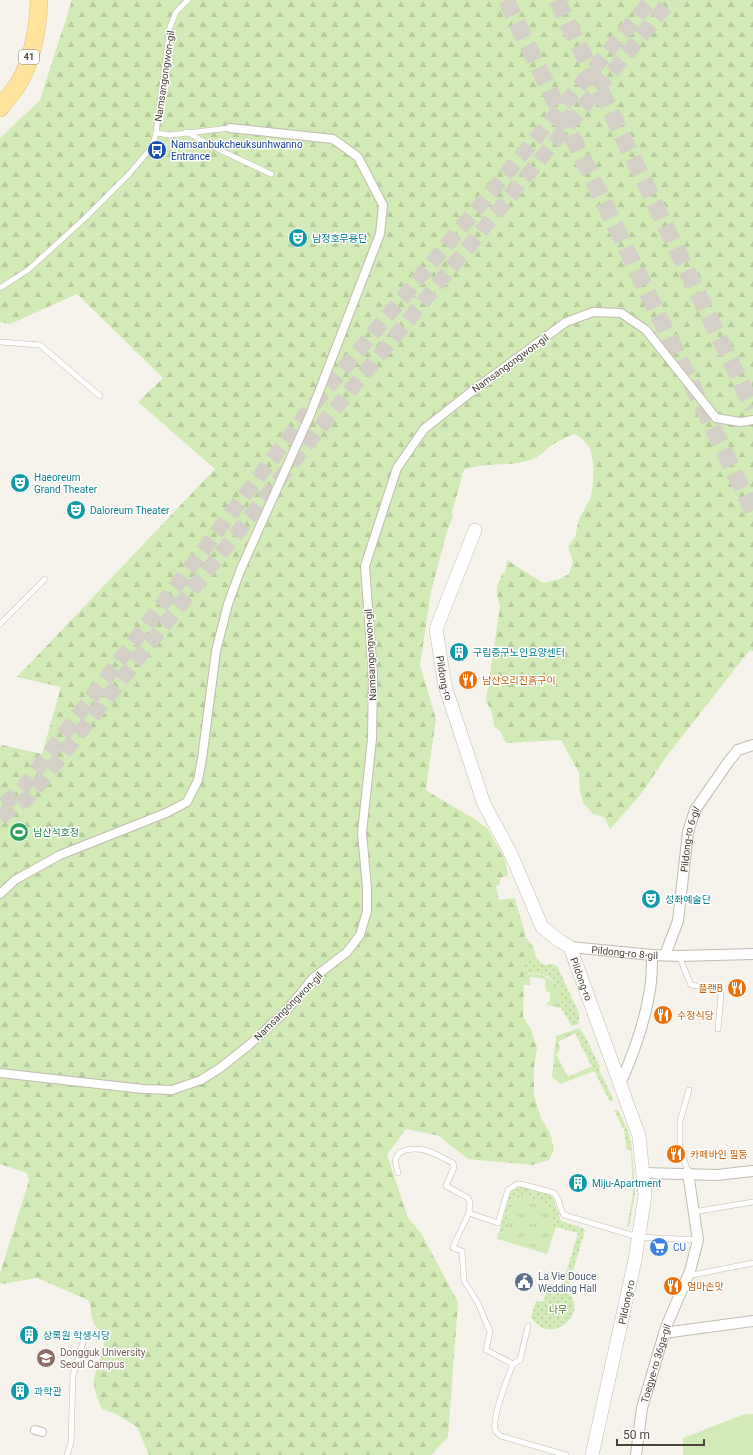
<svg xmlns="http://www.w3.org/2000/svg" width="753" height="1455" font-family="Roboto,'Noto Sans KR',sans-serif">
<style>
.grass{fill:url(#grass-tufts)}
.forest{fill:url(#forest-firs)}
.park{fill:#d2eab5}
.garden{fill:url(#garden-dots)}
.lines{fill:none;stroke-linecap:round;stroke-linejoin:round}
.secondary-tunnel{stroke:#d4d0c8;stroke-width:15;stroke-dasharray:15 8;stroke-linecap:butt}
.primary-tunnel{stroke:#d4d0c8;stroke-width:17;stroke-dasharray:17 8;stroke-linecap:butt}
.service-casing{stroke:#c2bbae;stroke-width:6}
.pedestrian-casing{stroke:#c2bbae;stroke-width:10}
.minor-casing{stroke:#c2bbae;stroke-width:12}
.tertiary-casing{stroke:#c2bbae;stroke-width:14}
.primary-casing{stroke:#e6c16a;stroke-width:18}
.service{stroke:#fff;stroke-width:5}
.pedestrian{stroke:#fff;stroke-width:8}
.minor{stroke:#fff;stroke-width:10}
.tertiary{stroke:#fff;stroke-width:13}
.primary{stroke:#ffe39c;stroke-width:17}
.labels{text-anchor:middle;stroke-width:3;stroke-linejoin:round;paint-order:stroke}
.shield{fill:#fff;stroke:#817c74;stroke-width:1}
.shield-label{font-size:9px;font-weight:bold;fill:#4b4439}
.street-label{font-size:10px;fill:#4b4439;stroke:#fff}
.transit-label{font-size:10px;fill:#164399;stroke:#fff;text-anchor:start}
.culture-label{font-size:10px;fill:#0d838f;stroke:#fff;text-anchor:start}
.food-label{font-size:10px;fill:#c56008;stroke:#fff;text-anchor:start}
.leisure-label{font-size:10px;fill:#27864d;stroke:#fff;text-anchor:start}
.shop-label{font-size:10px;fill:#366cbe;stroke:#fff;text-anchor:start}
.service-label{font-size:10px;fill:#4e5e75;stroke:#fff;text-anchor:start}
.park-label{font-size:10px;fill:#4a7f2a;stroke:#fff}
.education-label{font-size:10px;fill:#785e54;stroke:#fff;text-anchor:start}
</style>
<defs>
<pattern id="grass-tufts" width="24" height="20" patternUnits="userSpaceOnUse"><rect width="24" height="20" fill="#d2eab5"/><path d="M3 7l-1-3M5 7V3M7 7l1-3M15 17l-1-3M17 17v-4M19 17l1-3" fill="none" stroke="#b6ca9c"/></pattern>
<pattern id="forest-firs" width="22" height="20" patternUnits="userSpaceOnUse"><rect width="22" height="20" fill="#d2eab5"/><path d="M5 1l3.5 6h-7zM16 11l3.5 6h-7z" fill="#b6ca9c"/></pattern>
<pattern id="garden-dots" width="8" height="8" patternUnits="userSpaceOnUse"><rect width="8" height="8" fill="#d2eab5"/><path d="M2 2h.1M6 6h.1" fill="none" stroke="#b6ca9c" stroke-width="1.8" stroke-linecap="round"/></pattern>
</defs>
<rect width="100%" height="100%" fill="#f6f3ec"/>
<!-- grass -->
<g class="grass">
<polygon points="525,937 533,946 536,957 542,964 527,958 524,960"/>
<path d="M536,973C553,979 566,987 561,1008L547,1005V1002H550V992L546,991L545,979L530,977V985H524V975Z"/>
<polygon points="574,1030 575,1033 558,1042 560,1048 558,1053 556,1054 568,1077 592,1066 595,1071 560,1084 552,1077 556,1036"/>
<polygon points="516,1194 547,1204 556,1227 547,1254 501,1240"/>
</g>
<!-- forest -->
<path class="forest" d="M72,0H753V651H749L666,757L642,793L610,829L604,817L593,814L583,803L580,791L579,773L561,740L506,743L501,732L494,726L492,712L486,701L500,607C496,592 495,586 503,573L505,572L507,560L543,583L560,579L569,574L573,561L568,547L575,537L579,519L591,497L593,481V463L590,448L583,440L575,434C565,437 556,442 548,448C543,452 539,457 533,459C510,468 488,461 464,470L452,512L453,517L447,531L431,592L420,665L436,719L426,788L427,791L473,818L488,829L505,860L508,875V876L500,878V884L496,886L499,900L513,898L515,899L525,933L523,1017L531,1029L537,1048L534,1068V1095L541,1118L550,1133L554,1150L549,1160L532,1165L468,1159L447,1143L440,1136L406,1129L387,1155L408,1218L421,1233L458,1302L448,1437L431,1455H149L137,1427L116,1414L102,1409C98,1400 93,1389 94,1379C96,1367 107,1348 103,1336C101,1330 93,1325 92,1318C90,1311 92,1306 88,1300L37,1278L2,1284L0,1283V1273L29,1181L27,1173L0,1164V747L2,745L42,754L61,687L17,677L215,469L138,402L163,378L77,294L10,324L0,322V138L40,100Z"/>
<!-- park -->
<polygon class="park" points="745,1414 753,1414 753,1455 683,1455 683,1438"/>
<!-- garden -->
<g class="garden">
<path d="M527,958L545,965L552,964L557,966L579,1013V1019L578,1024L572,1026L561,1008C565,991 554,976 537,973C533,972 528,974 524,975V960Z"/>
<polygon points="579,1028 585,1036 600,1067 599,1070 613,1098 613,1100 610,1102 575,1033 574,1030"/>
<polygon points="614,1110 618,1110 628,1131 632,1148 635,1194 629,1227 627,1227 633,1194 631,1150 627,1150 624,1130"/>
<path d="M521,1186L548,1193L553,1198L561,1221L583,1228L585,1231L567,1291C591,1314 549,1348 531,1317L536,1301L543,1302L549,1284L562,1286L578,1233L556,1227L547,1204L516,1194L501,1240L497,1239L511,1191Z"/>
</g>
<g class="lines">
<!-- secondary-tunnel -->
<g class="secondary-tunnel">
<polyline points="4,804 22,789 310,409 651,0"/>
<polyline points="0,817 29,797 322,425 671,0"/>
</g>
<!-- primary-tunnel -->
<g class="primary-tunnel">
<polyline points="506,0 753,511"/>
<polyline points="557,0 753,408"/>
</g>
<!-- service casing -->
<g class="service-casing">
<g id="service">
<polyline points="186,132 222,151 271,174"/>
<polyline points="156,133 170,135 230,128"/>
<polyline points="0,288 28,270 84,219 129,174 152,147 156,133 170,27 176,12 188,0"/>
<polyline points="0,342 40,345 100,396"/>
<polyline points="0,624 45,579"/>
<polyline points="679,956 691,985 713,989 721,994 718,1029"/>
<path d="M398,1173C397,1168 394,1162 396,1158C400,1148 415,1148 424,1150C434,1152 444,1159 453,1163L454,1167L446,1186L468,1198L470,1202L469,1213L498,1223L508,1190L517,1184H521L554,1193C560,1199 559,1208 564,1215L638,1237L698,1240"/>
<polyline points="688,1173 680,1146 680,1121 689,1090"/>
<polyline points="693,1212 753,1202"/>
<polyline points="469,1213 457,1238 453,1248 462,1251 464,1281 478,1303 490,1332 486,1350 513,1364 520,1360 528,1326"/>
<polyline points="687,1276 753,1263"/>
<path d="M513,1364C508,1376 492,1418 495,1429C496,1432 498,1434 501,1436L566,1455"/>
<polyline points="67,1455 71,1443 73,1375 84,1339"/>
</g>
</g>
<!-- pedestrian casing -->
<g class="pedestrian-casing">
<g id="pedestrian">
<polyline points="0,894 15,880 60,855 166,813 187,802 198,780 202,759 216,651 228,604 240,571 310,415 380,234 383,205 358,157 333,139 230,128"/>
<polyline points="0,1073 143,1089 172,1090 201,1080 220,1068 248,1046 286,1011 313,978 347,952 360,935 367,911 367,888 362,833 372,739 373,675 365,566 397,468 424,429 471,392 566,322 593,312 621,313 646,330 716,418 740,422 753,420"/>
<polyline points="35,1430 42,1432"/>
</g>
</g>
<!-- minor casing -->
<g class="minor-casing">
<g id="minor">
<path id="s1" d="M570,947L652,955L679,956L753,954"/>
<path id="s2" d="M665,955L678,921L688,832L695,810L729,761L738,750L753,745"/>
<path d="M620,1084C634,1053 645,1022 650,989C652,978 652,966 652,955"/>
<polyline points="644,1173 717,1175 752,1171"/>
<polyline points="664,1333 753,1321"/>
<path id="s3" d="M636,1455L642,1408L666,1327L690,1271L698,1240L688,1173"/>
</g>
</g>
<!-- tertiary casing -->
<g class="tertiary-casing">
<g id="tertiary">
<path id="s4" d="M475,530L436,629L445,686L484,804L511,854L542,927L560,941L570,947L639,1136L645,1195L635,1260L592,1455"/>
</g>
</g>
<!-- primary casing -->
<g class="primary-casing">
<path id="primary" d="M0,108C6,100 12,93 17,86C33,60 38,30 39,0"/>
</g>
<!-- service -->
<use href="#service" class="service"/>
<!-- pedestrian -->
<use href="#pedestrian" class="pedestrian"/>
<!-- minor -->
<use href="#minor" class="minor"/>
<!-- tertiary -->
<use href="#tertiary" class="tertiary"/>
<!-- primary -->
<use href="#primary" class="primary"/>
</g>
<!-- icons -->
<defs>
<g id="bus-disc" transform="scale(1)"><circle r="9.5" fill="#1a4fb4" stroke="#fff"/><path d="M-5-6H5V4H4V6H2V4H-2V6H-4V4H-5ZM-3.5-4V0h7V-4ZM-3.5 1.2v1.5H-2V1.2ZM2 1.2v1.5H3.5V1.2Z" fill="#fff"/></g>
<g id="theatre-disc" transform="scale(1)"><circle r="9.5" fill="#0f9aa8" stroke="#fff"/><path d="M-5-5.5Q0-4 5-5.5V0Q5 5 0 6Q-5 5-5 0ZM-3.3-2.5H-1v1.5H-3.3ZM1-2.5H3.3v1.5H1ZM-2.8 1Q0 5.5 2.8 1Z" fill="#fff"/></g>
<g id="building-disc" transform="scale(1)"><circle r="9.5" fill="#0f9aa8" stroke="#fff"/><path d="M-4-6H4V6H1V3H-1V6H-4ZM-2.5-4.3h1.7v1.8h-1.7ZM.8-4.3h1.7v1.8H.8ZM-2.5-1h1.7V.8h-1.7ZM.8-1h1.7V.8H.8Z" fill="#fff"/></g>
<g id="restaurant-disc" transform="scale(1)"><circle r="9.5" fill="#e8710a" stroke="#fff"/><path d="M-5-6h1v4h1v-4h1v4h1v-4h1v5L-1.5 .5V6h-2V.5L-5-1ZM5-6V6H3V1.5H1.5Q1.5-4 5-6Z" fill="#fff"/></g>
<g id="stadium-disc" transform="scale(1)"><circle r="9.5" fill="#2e9e5b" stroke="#fff"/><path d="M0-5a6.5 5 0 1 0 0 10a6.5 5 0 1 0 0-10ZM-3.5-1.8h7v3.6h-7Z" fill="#fff"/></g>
<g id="supermarket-disc" transform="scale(1)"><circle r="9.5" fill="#3f7fe0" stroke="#fff"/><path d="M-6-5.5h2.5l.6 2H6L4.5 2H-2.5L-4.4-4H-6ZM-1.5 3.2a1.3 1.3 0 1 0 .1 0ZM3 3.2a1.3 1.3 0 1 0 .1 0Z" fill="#fff"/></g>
<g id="civic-disc" transform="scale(1)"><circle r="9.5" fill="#5c6f8a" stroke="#fff"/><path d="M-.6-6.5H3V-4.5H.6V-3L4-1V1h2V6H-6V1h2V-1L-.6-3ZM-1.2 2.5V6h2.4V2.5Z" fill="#fff"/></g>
<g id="university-disc" transform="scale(1)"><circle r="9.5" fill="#8d6e63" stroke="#fff"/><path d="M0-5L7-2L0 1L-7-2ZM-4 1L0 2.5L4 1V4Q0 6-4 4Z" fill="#fff"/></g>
</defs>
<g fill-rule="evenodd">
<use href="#bus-disc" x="157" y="150"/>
<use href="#theatre-disc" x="298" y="238"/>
<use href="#theatre-disc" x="20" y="483"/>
<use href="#theatre-disc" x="76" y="510"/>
<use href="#building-disc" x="459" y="652"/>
<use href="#restaurant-disc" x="468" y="680"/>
<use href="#stadium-disc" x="19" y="832"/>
<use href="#theatre-disc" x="651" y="899"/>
<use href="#restaurant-disc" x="737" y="988"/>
<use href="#restaurant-disc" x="663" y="1015"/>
<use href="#restaurant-disc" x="676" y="1154"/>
<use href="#building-disc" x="578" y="1183"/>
<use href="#supermarket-disc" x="659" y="1247"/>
<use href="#civic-disc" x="524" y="1282"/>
<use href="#restaurant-disc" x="673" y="1286"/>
<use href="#building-disc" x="29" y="1335"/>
<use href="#university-disc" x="46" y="1358"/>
<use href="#building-disc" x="20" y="1391"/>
</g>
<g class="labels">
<!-- shield labels -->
<rect class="shield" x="19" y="50" width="20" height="14" rx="3"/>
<g class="shield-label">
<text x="29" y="60">41</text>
</g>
<!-- street labels -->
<g class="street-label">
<text transform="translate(164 76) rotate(-82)" y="4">Namsangongwon-gil</text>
<text transform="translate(510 363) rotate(-36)" y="4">Namsangongwon-gil</text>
<text transform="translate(370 655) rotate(-93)" y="4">Namsangongwon-gil</text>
<text dy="4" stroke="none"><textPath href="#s4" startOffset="156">Pildong-ro</textPath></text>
<text dy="4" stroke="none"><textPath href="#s2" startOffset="119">Pildong-ro 6-gil</textPath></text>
<text dy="4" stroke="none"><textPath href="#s1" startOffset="55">Pildong-ro 8-gil</textPath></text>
<text dy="4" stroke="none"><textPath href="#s4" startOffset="493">Pildong-ro</textPath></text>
<text transform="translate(288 1006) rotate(-45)" y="4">Namsangongwon-gil</text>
<text transform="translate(626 1302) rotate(-78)" y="4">Pildong-ro</text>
<text dy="4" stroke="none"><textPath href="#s3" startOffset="94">Toegye-ro 36ga-gil</textPath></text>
</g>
<!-- transit labels -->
<g class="transit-label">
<text x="171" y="148">Namsanbukcheuksunhwanno<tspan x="171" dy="12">Entrance</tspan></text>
</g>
<!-- culture labels -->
<g class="culture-label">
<text x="312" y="242">남정호무용단</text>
<text x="34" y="481">Haeoreum<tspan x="34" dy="12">Grand Theater</tspan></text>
<text x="90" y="514">Daloreum Theater</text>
<text x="473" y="656">구립중구노인요양센터</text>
<text x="665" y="903">성좌예술단</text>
<text x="592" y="1187">Miju-Apartment</text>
<text x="43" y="1339">상록원 학생식당</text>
<text x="34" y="1395">과학관</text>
</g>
<!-- food labels -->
<g class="food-label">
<text x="482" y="684">남산오리진흙구이</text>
<text x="723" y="992" text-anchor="end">플랜B</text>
<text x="677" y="1019">수정식당</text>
<text x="690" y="1158">카페바인 필동</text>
<text x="687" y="1290">엄마손맛</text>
</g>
<!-- leisure labels -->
<g class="leisure-label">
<text x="33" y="836">남산석호정</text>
</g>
<!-- shop labels -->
<g class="shop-label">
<text x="673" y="1251">CU</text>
</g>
<!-- service labels -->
<g class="service-label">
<text x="538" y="1280">La Vie Douce<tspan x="538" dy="12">Wedding Hall</tspan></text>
</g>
<!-- park labels -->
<g class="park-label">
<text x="558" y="1313">나무</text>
</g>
<!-- education labels -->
<g class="education-label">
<text x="60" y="1356">Dongguk University<tspan x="60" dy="12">Seoul Campus</tspan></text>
</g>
</g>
<!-- scale -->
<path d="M617 1439v6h87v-6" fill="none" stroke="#4b4439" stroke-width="2"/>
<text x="623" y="1439" font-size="12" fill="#4b4439" stroke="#ffffff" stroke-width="3" paint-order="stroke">50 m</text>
</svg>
